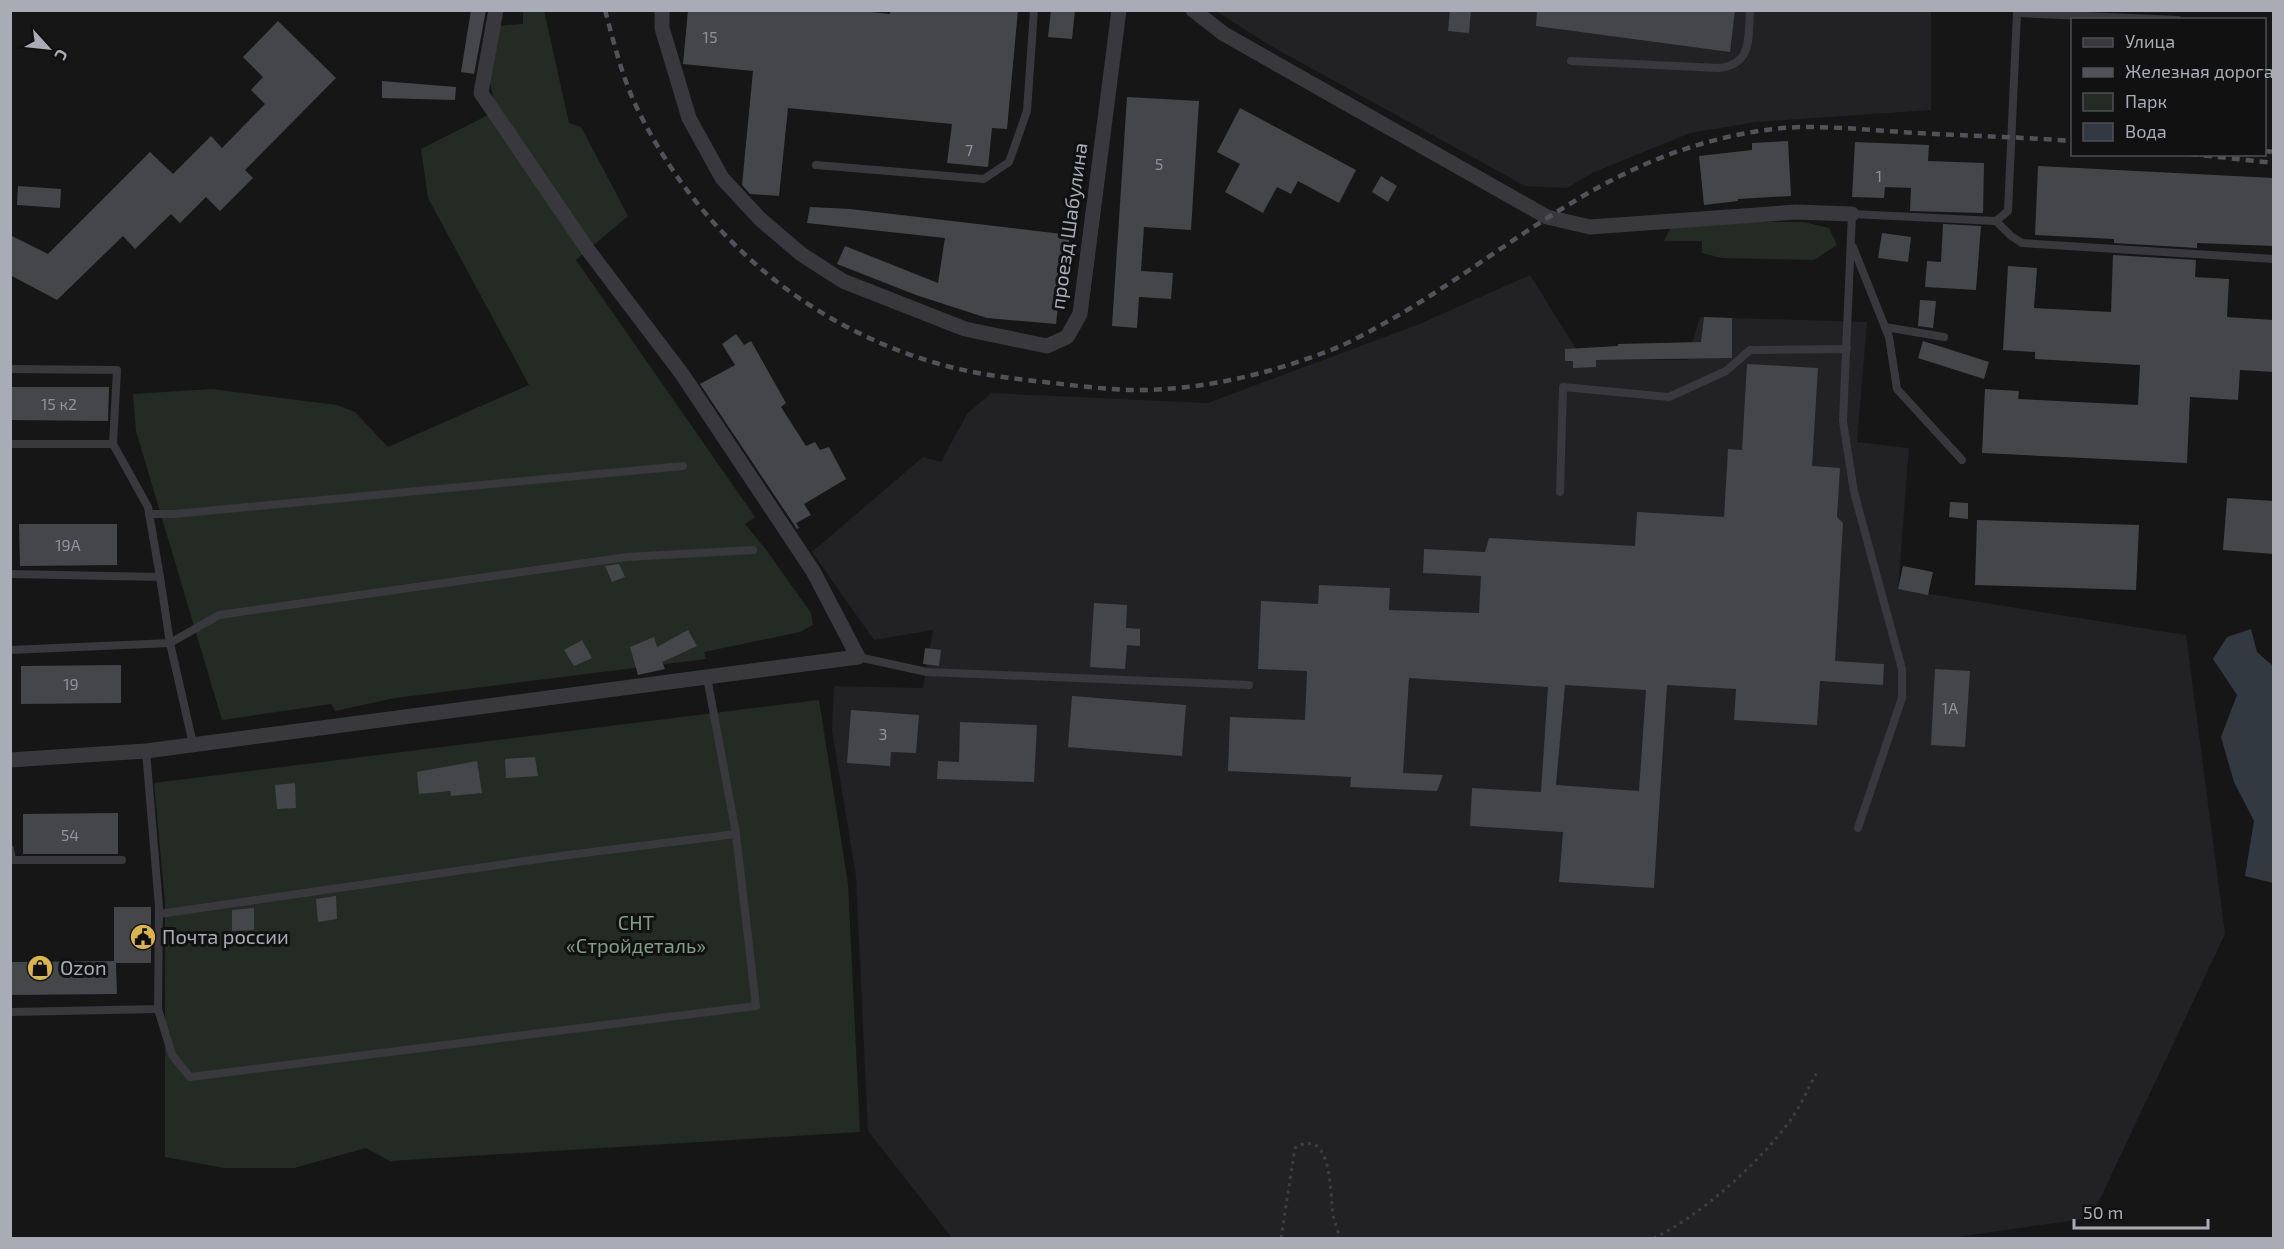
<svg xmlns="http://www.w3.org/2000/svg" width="2284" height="1249" font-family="'Exo 2',sans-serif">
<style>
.built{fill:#222224}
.green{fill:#242b25}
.water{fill:#323940}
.building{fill:#454649;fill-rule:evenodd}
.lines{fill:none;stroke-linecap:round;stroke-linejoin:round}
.path{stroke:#3d3e42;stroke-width:3;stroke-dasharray:3 4.5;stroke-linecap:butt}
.lane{stroke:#39393d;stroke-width:8}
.street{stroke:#39393d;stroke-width:15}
.rail{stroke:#525358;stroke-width:4.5;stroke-dasharray:8 6;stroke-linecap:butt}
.labels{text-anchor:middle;stroke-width:6;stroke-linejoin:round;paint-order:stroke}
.number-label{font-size:16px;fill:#90929a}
.street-label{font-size:20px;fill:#a9acb5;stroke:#111112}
.park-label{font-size:20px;fill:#829e86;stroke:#111112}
.poi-label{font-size:20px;fill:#a9acb5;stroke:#111112;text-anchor:start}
</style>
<rect width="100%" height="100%" fill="#161617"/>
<!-- built -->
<g class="built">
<polygon points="1216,11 1931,11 1931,110 1756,122 1690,133 1592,173 1567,188 1525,186 1269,45"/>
<polygon points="1530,275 1583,360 1687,360 1700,317 1867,322 1857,442 1909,448 1898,589 2186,635 2225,934 2091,1218 1950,1238 952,1238 868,1131 856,876 832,731 834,686 923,688 933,630 874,640 812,552 923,457 941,462 967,414 991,393 1208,403 1417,325"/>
</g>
<!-- green -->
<g class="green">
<polygon points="523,11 544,11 569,123 581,127 628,216 576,260 755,517 745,524 767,551 811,613 813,625 800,632 704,652 706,659 395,698 335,711 331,704 222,720 136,431 133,394 212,389 337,405 355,412 388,447 529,385 428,198 421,149 496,111 488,72 496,26 523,24"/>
<polygon points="1758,222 1804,222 1829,228 1837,245 1814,260 1722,258 1702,253 1702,241 1664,241 1671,227"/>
<polygon points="819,700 848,884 860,1132 390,1161 366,1148 294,1168 224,1168 165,1157 165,902 154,783"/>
</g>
<!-- water -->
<polygon class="water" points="2251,629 2257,652 2273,666 2273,883 2245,876 2254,821 2234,782 2221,737 2237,695 2213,659 2227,637"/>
<!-- building -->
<g class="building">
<polygon points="471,10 486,10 474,74 461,72"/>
<polygon points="688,10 853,10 890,14 890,10 1018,10 1007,129 992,128 988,167 947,163 952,124 788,108 779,196 750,194 742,185 753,71 683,64"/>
<polygon points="1051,10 1075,10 1072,39 1048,37"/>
<polygon points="1450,10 1471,10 1469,33 1448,31"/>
<polygon points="1537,10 1735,10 1730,52 1536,26"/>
<polygon points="278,21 336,78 245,170 253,178 220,211 206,197 180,223 171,214 135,249 123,236 57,300 10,275 10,235 48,254 150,152 173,174 211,136 222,148 265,104 251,90 263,77 243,57"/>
<polygon points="382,81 456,87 455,100 382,98"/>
<polygon points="1127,97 1199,101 1191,230 1144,227 1141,271 1173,273 1171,299 1139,297 1137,328 1112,326"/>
<polygon points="1240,108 1356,170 1339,203 1298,181 1291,194 1277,187 1263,213 1225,192 1240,164 1217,152"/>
<polygon points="1788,141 1791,196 1738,199 1738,201 1704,205 1699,156 1752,150 1752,143"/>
<polygon points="1855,142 1929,145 1928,161 1984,163 1983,213 1910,211 1911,188 1885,187 1884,198 1852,197"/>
<polygon points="2038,166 2274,178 2274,246 2197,243 2197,248 2114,243 2114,239 2035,235"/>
<polygon points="1381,176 1397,186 1388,202 1372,192"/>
<polygon points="18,186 61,189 60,208 17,205"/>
<polygon points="810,207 850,209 1070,235 1066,262 1063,262 1056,324 987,318 916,295 837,264 845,246 938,283 945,238 807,223"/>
<polygon points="1943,224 1981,226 1976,290 1925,287 1927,261 1941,262"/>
<polygon points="1882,233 1911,237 1908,262 1878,258"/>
<polygon points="2113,255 2196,260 2195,277 2229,279 2227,317 2274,320 2274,372 2240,370 2238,400 2190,397 2187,463 1982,453 1985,389 2019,391 2018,399 2138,405 2140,365 2035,359 2035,352 2003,350 2008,266 2037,268 2034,308 2111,312"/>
<polygon points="1920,300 1936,301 1933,328 1918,326"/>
<polygon points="1704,317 1732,318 1732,358 1596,360 1596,367 1573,368 1573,361 1565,361 1565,349 1618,346 1618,344 1701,342"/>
<polygon points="736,334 744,345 751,341 786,403 781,407 806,446 815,442 820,450 829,447 846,479 804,504 811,515 796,523 799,528 797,529 700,384 735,365 722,344"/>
<polygon points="1923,341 1989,362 1984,379 1918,358"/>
<path d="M1747,364L1818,368L1812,466L1840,468L1837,517L1843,523L1835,661L1884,664L1883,685L1820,681L1817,725L1734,720L1736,689L1667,685L1654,888L1559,882L1563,832L1470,826L1472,788L1541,792L1548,687L1409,678L1403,773L1443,775L1437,791L1350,787L1351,777L1228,771L1230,717L1305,720L1307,671L1258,669L1261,601L1318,604L1319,585L1390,588L1389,610L1479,613L1481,576L1423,573L1424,549L1485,552L1489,538L1635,546L1637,512L1724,517L1728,449L1742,450ZM1565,685L1646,690L1639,791L1556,785Z"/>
<polygon points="10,387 109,387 108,421 10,420"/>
<polygon points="2227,498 2274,501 2274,554 2223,550"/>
<polygon points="1950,502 1968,503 1968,519 1949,517"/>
<polygon points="1977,520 2139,525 2136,590 1975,585"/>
<polygon points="19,524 117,524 117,565 20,566"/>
<polygon points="619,564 625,577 612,582 605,566"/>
<polygon points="1903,566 1933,572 1928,595 1898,589"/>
<polygon points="1094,603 1127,605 1126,628 1140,629 1140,646 1127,645 1125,669 1090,667"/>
<polygon points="688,630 697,646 662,662 665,669 638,675 630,647 654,637 657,647"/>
<polygon points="582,640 592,658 574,666 564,650"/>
<polygon points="925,648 941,650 939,666 923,664"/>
<polygon points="121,665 121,703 21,704 21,666"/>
<polygon points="1935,669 1970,671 1965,747 1931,745"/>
<polygon points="1072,696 1186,705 1182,756 1068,747"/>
<polygon points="851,710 919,715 916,753 891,752 890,766 847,763"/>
<polygon points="960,722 1037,725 1034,782 937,779 938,761 959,762"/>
<polygon points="535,757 538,776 506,778 505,759"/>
<polygon points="477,761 482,793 451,796 450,791 419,794 417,772"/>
<polygon points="295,783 296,808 277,809 275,785"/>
<polygon points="118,813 118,854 23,854 23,814"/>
<polygon points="336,896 337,919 318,922 316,899"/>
<polygon points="114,907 151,907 151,963 116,963 117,994 10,995 10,962 114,961"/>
<polygon points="254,908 254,930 232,931 232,910"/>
</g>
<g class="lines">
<!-- path -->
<g class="path">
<path d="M1281,1238L1295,1148C1333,1124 1330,1197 1333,1215C1335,1223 1338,1231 1340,1238"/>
<path d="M1654,1238C1700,1216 1759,1163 1789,1122C1800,1108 1807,1090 1816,1074"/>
</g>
<!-- lane -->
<g class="lane">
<path d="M1571,61L1718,68C1753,65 1748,38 1750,10"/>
<polyline points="816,165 984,179 1009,162 1027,111 1034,10"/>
<polyline points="1996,221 2011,236 2022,243 2274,259"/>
<polyline points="1853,247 1889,337 1897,389 1962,460"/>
<polyline points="1885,327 1944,337"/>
<polyline points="10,369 117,370 113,444 148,507 160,577"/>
<polyline points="10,444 113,444"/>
<polyline points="1560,492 1563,387 1669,397 1726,371 1750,350 1847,349"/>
<polyline points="149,514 174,514 683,466"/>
<polyline points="10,574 160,577 170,643 193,744"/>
<polyline points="10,650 170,643 219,615 627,557 753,550"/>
<polyline points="858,657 927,672 1249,685"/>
<polyline points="1858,828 1902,698 1902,669 1854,492 1843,421 1852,214 1996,221 2008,211 2017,13 2178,20"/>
<polyline points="10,849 12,860 122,860"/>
<polyline points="159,914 560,856 736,834 707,677"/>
<polyline points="158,1009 172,1055 190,1077 756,1006 736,834"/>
<polyline points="10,1012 158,1009 159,907 146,751"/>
</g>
<!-- street -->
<g class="street">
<polyline points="662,10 662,28 689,118 722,178 760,219 801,254 843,281 965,329 1047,346 1067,337 1080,314 1119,10"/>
<polyline points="1193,10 1224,34 1547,217 1590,227 1796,212 1852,214"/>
<polyline points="10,760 146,751 858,657 813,571 682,374 588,250 481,93 496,10"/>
</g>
<!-- rail -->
<g class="rail">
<path d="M605,10C614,43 622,77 637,108C698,234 808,328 943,365C979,375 1016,379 1053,383C1078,386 1104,389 1130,390C1195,391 1262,376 1323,353C1347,345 1370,331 1392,319C1491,262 1578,183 1688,148C1725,136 1768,127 1807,127C1844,127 1881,131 1918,133C1970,136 2021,137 2072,141"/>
<polyline points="2264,151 2274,152"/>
<polyline points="2190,154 2274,163"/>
</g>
</g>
<!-- icons -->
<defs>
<g id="civic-disc" transform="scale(1.35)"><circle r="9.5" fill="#dbb54a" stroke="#111112"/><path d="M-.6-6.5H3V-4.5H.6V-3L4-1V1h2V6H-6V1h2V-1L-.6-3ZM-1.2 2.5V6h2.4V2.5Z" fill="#111"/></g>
<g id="shop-disc" transform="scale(1.35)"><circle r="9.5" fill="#dbb54a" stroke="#111112"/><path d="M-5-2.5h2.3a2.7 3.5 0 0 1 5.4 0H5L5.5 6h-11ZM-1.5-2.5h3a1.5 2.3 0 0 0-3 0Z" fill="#111"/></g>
</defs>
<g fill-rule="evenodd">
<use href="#civic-disc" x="143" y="937"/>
<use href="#shop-disc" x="40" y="968"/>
</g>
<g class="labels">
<!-- number labels -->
<g class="number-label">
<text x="710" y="43">15</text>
<text x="969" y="156">7</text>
<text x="1159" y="170">5</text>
<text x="1879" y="182">1</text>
<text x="59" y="410">15 к2</text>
<text x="68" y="551">19А</text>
<text x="71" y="690">19</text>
<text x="1950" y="714">1А</text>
<text x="883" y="740">3</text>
<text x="70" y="841">54</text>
</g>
<!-- street labels -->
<g class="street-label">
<text transform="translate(1069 226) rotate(-82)" y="7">проезд Шабулина</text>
</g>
<!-- park labels -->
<g class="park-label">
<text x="636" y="930">СНТ<tspan x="636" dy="23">«Стройдеталь»</tspan></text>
</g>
<!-- poi labels -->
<g class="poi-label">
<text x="162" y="944">Почта россии</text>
<text x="60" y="975">Ozon</text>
</g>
</g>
<!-- border -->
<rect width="2284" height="1249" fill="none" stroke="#a9acb5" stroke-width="24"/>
<!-- legend -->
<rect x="2071" y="18" width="195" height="138" fill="#111112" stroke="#4e4f53" stroke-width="1.5"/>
<rect x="2083" y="38" width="30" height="9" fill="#39393d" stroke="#4e4f53" stroke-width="1.5"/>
<text x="2125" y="48" font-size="18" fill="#a9acb5">Улица</text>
<rect x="2083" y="68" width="30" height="9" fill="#525358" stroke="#4e4f53" stroke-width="1.5"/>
<text x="2125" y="78" font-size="18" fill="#a9acb5">Железная дорога</text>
<rect x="2083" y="93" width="30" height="18" fill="#242b25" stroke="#4e4f53" stroke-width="1.5"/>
<text x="2125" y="108" font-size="18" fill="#a9acb5">Парк</text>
<rect x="2083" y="123" width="30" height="18" fill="#323940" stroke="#4e4f53" stroke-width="1.5"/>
<text x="2125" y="138" font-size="18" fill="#a9acb5">Вода</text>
<!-- north arrow -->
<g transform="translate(48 48) rotate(117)" stroke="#111112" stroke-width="4.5" paint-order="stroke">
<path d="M0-4.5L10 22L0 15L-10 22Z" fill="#a9acb5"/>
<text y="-9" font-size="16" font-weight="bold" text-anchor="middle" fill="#a9acb5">С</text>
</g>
<!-- scale -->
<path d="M2074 1219v9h134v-9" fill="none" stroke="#a9acb5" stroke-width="3"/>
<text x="2083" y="1219" font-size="18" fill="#a9acb5" stroke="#111112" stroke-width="4.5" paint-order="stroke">50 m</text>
</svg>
